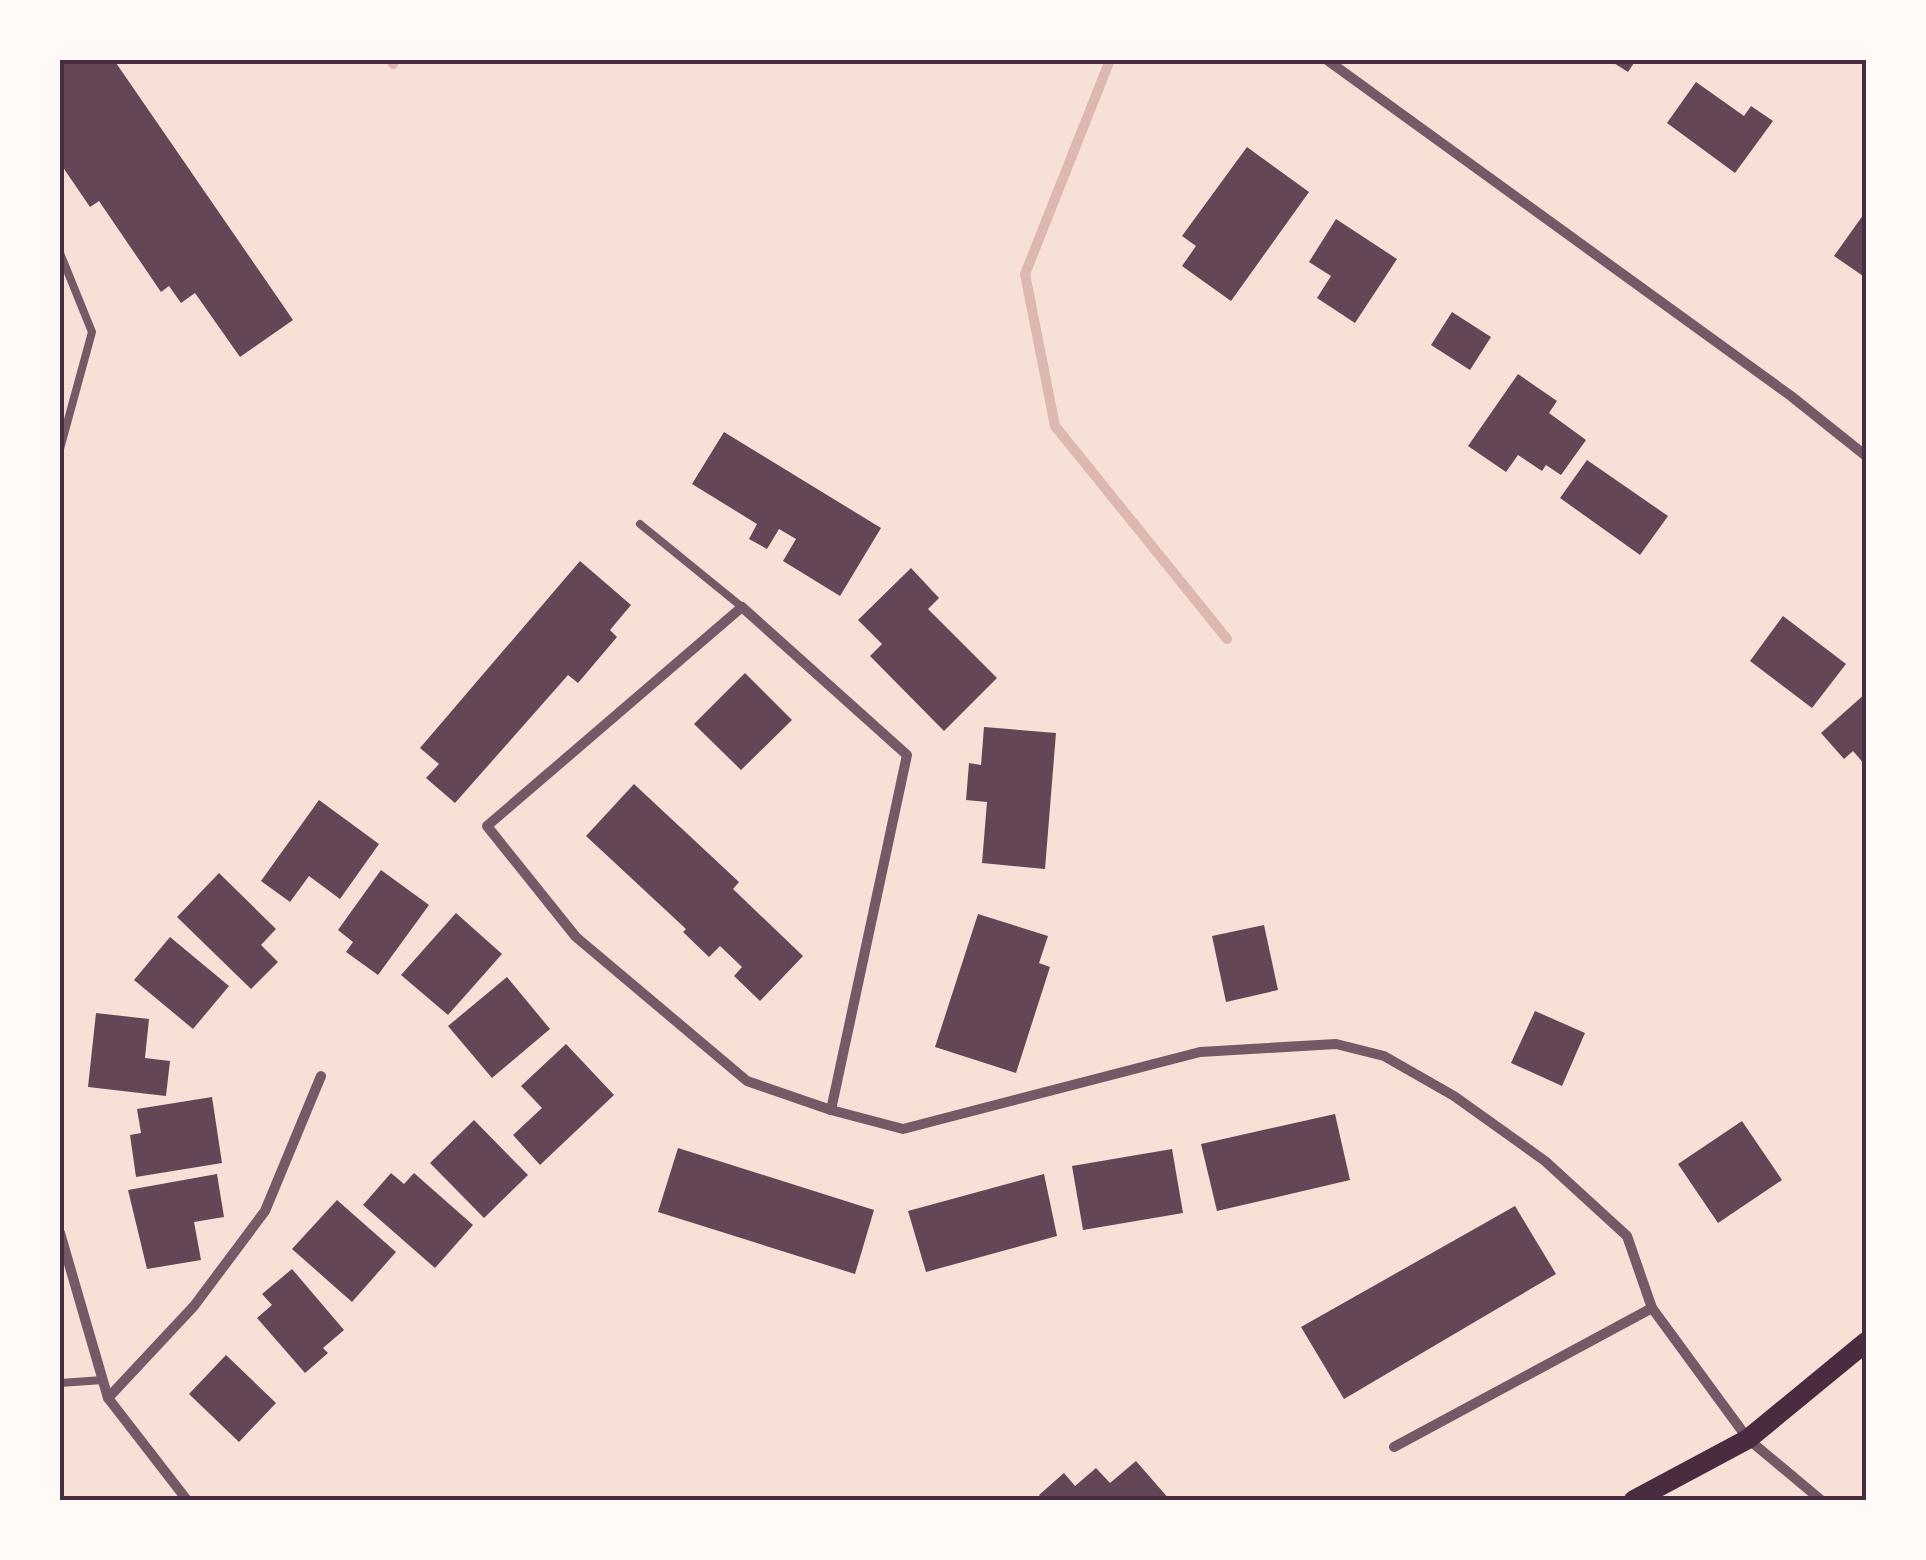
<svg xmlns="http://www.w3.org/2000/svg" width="1926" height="1560" font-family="Rubik,sans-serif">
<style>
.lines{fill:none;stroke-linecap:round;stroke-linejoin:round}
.stream{stroke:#dcb8b0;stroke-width:10}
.building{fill:#644757}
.service{stroke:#755966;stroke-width:8}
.minor{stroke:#755966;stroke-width:10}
.secondary{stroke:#4a2c40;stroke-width:20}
.neatline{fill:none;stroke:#4a2c40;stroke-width:4}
</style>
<rect width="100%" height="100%" fill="#f7e1d7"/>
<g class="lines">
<!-- stream -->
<g class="stream">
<polyline points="1110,60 1025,274 1055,426 1227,639"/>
<polyline points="393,64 394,60"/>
</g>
</g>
<!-- building -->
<g class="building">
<polygon points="60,60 114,60 293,320 240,357 195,293 181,303 169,286 161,292 99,201 90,207 60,163"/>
<polygon points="1609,60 1636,60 1628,72"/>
<polygon points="1696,82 1744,116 1751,106 1773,121 1735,173 1667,123"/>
<polygon points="1247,147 1309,192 1231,301 1182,266 1196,246 1182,236"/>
<polygon points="1866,211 1866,278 1834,256"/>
<polygon points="1336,219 1397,259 1355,323 1317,298 1331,276 1309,262"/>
<polygon points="1452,312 1491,337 1470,370 1431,345"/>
<polygon points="1518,374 1557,401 1549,413 1586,440 1561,475 1546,465 1542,471 1518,455 1506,472 1468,446"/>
<polygon points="724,432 881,528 840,596 783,561 796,539 779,529 767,549 749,539 757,524 692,484"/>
<polygon points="1587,460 1668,516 1640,555 1560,498"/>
<polygon points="580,561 631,605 610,630 617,637 578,683 568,675 455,803 426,778 439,764 420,748"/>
<polygon points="911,568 939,598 928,609 997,678 944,731 870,656 882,644 858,620"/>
<polygon points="1783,616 1846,664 1812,708 1750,661"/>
<polygon points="745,673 792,720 741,770 694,724"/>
<polygon points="1866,693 1866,766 1853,751 1844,759 1821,733"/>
<polygon points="984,727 1056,733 1045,869 982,863 987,802 966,800 969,763 981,765"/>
<polygon points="634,784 739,882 733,889 803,956 760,1001 734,976 742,967 720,946 709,957 683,932 686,929 586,836"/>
<polygon points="319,800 379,844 340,899 309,876 290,902 261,881"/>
<polygon points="381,870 429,905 378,975 346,952 353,942 338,930"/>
<polygon points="219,873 276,929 261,945 278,962 251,989 177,917"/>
<polygon points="456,913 502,954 448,1015 401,975"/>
<polygon points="978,914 1048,936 1039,963 1050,967 1016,1073 935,1047"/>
<polygon points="1264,925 1278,990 1226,1002 1212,936"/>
<polygon points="170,937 229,986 193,1029 134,980"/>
<polygon points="507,977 550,1029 492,1078 448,1026"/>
<polygon points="1535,1011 1585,1033 1562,1086 1511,1063"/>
<polygon points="96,1013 149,1019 145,1058 170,1061 166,1096 88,1087"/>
<polygon points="566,1044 614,1095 540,1165 513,1135 542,1108 521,1086"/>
<polygon points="212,1097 222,1163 136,1177 130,1135 141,1133 137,1109"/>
<polygon points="1335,1114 1350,1180 1217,1211 1201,1144"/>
<polygon points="474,1120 528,1175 484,1218 430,1163"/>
<polygon points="1742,1121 1782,1180 1718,1223 1678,1164"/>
<polygon points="678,1148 874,1210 855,1274 658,1212"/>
<polygon points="1172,1149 1183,1213 1083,1230 1072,1166"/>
<polygon points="391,1173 404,1184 414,1173 473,1225 435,1268 363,1205"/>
<polygon points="217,1174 224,1217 194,1222 201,1260 147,1269 128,1190"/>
<polygon points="1044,1174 1057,1236 926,1272 908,1211"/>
<polygon points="337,1200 396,1252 352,1302 292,1249"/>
<polygon points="1515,1206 1556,1274 1344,1399 1301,1327"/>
<polygon points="292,1269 344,1330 323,1348 328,1353 305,1373 257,1318 272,1305 262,1294"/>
<polygon points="226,1355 276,1403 239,1442 189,1394"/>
<polygon points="1136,1461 1170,1500 1043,1500 1039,1495 1064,1473 1075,1486 1096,1468 1110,1483"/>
</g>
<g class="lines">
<!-- service -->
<g class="service">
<polyline points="60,253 92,332 60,449"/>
<polyline points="640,524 742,607"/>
<polyline points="60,1383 103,1380"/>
</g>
<!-- minor -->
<g class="minor">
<polyline points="1327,60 1791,396 1866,456"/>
<polygon points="742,607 907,755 831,1110 747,1081 576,937 487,826"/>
<polyline points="831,1110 903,1129 1200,1052 1336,1044 1384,1056 1454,1096 1545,1161 1627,1236 1652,1308 1748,1439 1821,1500"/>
<polyline points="60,1233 108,1398 187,1500"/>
<polyline points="108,1398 194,1306 265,1211 321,1076"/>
<polyline points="1394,1447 1652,1308"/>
</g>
<!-- secondary -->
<polyline class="secondary" points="1634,1500 1748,1439 1866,1342"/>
</g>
<!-- border -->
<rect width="1926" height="1560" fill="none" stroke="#fffaf5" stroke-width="125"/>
<rect x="62" y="62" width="1802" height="1436" class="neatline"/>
</svg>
